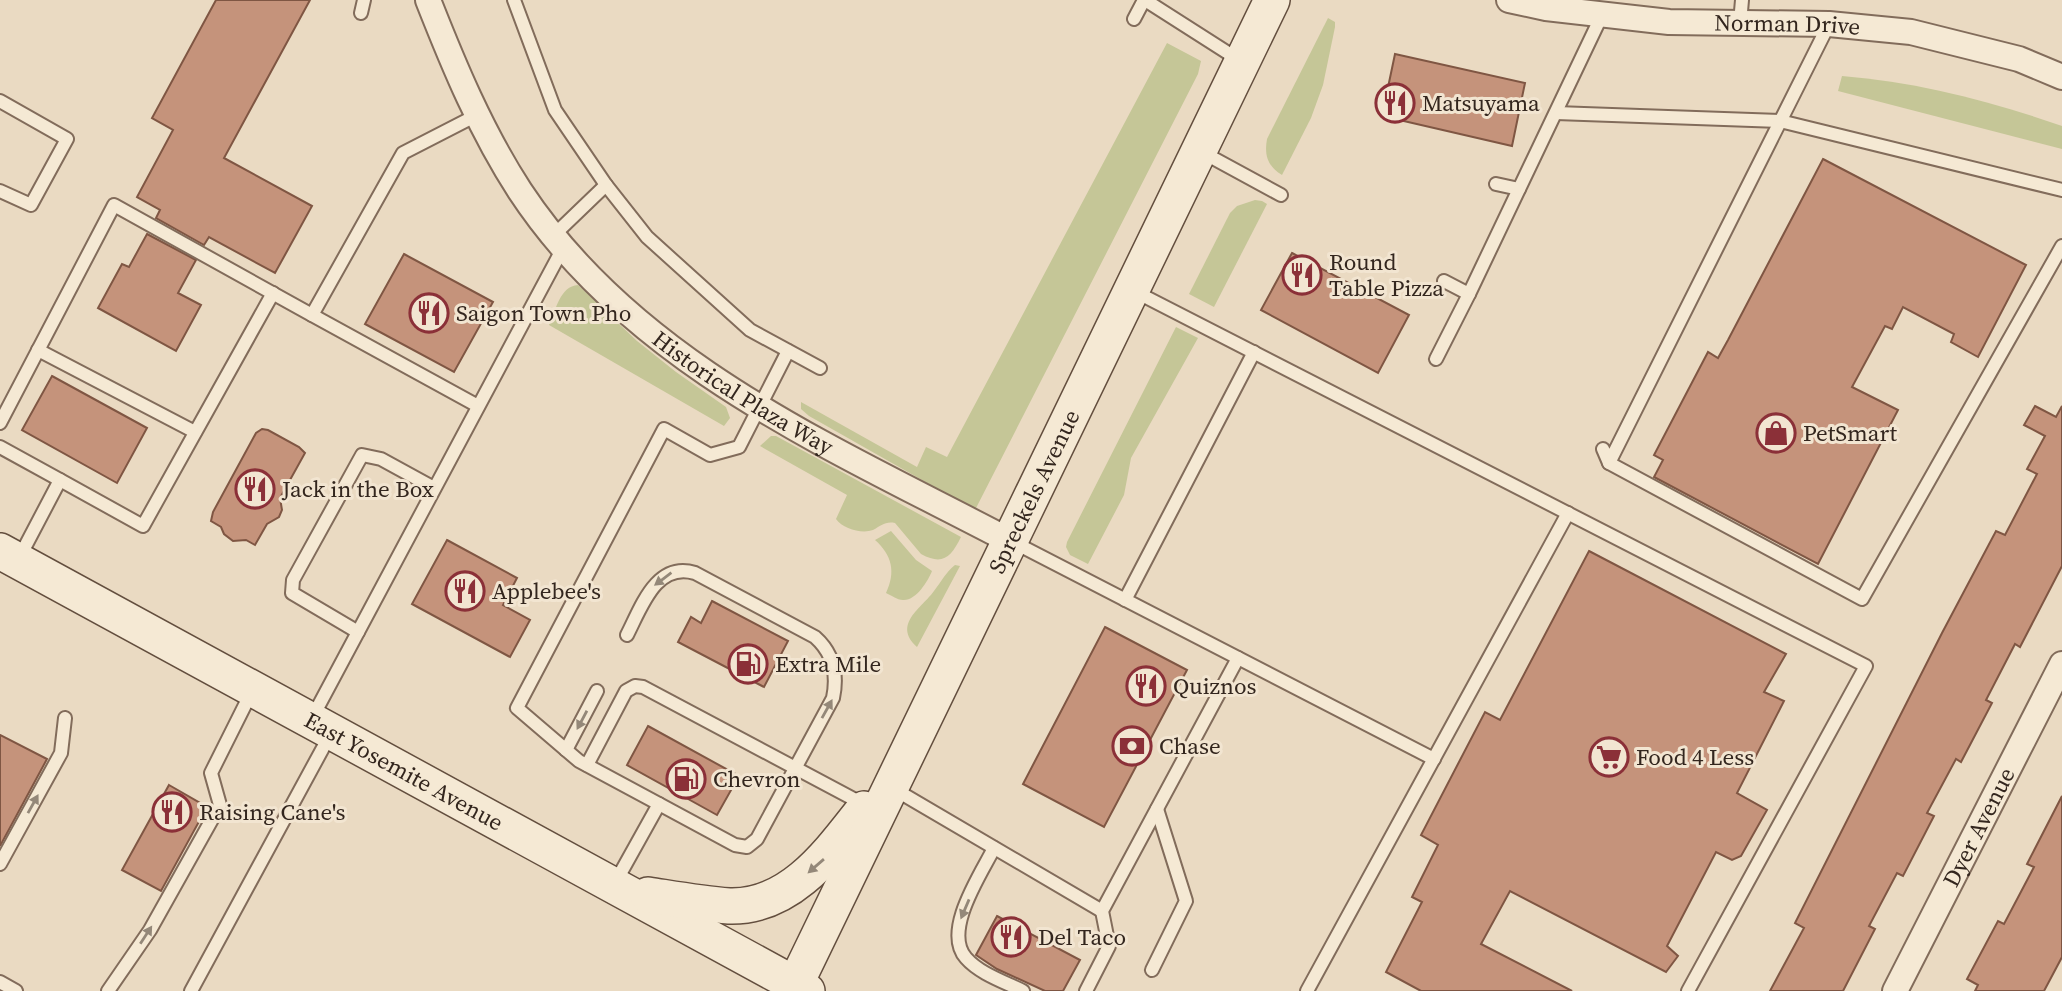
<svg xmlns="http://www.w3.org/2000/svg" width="2062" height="991" font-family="'Source Serif 4',serif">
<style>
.green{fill:#c5c697}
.building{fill:#c5937b;stroke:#7f5643;stroke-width:2}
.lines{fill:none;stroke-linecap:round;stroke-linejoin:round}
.lane-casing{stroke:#826c5b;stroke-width:16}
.street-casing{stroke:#826c5b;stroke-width:28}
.secondary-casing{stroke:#634e3e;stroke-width:38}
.lane{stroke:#f5e9d4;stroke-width:12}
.street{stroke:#f5e9d4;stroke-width:24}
.secondary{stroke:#f5e9d4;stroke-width:35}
.oneway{fill:#948879}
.labels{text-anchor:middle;stroke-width:6;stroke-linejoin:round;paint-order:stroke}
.street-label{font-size:23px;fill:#33261e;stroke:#f2e5d1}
.poi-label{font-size:23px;fill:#33261e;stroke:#f2e5d1;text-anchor:start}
</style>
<rect width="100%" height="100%" fill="#eadac2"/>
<!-- green -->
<g class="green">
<path d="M1328,18L1335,22V27L1323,85L1311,118L1282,175C1268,166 1264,156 1267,139Z"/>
<polygon points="1167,43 1201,61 1198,74 975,510 809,416 801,409 801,402 917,467 926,447 947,457"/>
<path d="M1842,76C1918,82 1990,101 2062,126V149L1838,91Z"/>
<polygon points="1255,200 1262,201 1267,204 1214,307 1189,294 1230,213 1237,206"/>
<path d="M578,285L637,341L676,372L726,407L730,418L724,426L549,325C556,310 560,286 578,285Z"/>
<polygon points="1176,327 1198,338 1131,458 1124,495 1088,564 1070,555 1066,547 1067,542"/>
<path d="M771,436H776L961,537C951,557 943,566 921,554L895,523C885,521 881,526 873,530C862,534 843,529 836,519L847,495L760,446Z"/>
<path d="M891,531L916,560L932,571C928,581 916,601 903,600C897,600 891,595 886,593C896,572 892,555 875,540Z"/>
<path d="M955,565L960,566L917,647C892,624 922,608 934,591C941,582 946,572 955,565Z"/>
</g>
<!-- building -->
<g class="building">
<polygon points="216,0 310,0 224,158 312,206 275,273 209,237 204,245 156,218 160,210 137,197 173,130 152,118"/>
<polygon points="1395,54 1525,83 1512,146 1382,116"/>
<polygon points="1823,159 2026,265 1978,357 1951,342 1954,334 1903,307 1892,329 1885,326 1852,387 1898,410 1818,564 1654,477 1663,460 1654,455 1708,352 1718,358 1728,340"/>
<polygon points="147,234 196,260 178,293 201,305 176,351 98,308 122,264 129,267"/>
<polygon points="1292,253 1409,315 1378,373 1261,310"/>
<polygon points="404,254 493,302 454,372 365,324"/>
<polygon points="52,376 147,428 117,483 22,430"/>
<polygon points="2035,406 2056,417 2062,406 2062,566 2020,647 2015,644 1986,700 1992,703 1961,762 1956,759 1927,813 1934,816 1903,876 1897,873 1869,926 1875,929 1843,991 1770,991 1804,928 1795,923 1942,633 1996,531 2005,535 2037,474 2027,469 2045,436 2024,425"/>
<polygon points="262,429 268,430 299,447 305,453 280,498 282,510 279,517 267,524 255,545 246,540 233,541 224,534 221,527 211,521 213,512 256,433"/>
<polygon points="447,540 517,578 503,605 530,620 510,657 412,604"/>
<polygon points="1589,551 1786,654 1764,692 1784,701 1737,793 1767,810 1741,856 1732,860 1716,852 1667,946 1678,956 1666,972 1510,891 1481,944 1572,991 1421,991 1386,972 1422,902 1412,897 1438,845 1421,835 1485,712 1500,720"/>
<polygon points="712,601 788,641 764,687 678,642 691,617 701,623"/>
<polygon points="1105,627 1187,670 1104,827 1023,784"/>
<polygon points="648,726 739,776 717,815 627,765"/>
<polygon points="0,735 47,759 0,846"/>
<polygon points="169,785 207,807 161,891 122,870"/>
<polygon points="2062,796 2062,957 2044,991 1975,991 1978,985 1967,979 1998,921 2004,924 2034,867 2027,864"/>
<polygon points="997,916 1080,960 1063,991 1045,991 997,969 976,955"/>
</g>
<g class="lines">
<!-- lane casing -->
<g class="lane-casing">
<g id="lane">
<polyline points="514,0 555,110 606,185 647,237 750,330 820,368"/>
<polyline points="1145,0 1239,60"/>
<polyline points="361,13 364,0"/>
<polyline points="1134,19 1144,0"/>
<polyline points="1740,23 1742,0"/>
<polyline points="0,101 67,139 31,205 0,191"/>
<polyline points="1556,113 1780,121 2062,190"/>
<polyline points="477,115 403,153 312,315 478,406"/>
<polyline points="1200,151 1281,195"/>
<polyline points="1496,184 1519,189"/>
<polyline points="554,235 606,185"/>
<polyline points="1444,281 1469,294 1602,15"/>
<polyline points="1134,291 1866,666 1688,991"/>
<polyline points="38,350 195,432"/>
<polyline points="1436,359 1469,294"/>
<polyline points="0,423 114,205 312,315"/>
<polyline points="0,447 60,480 18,560"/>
<polyline points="1603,449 1609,463 1829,24"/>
<polyline points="1609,463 1862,599 2062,246"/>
<polyline points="60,480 143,526 273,293"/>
<polyline points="1011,541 1434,759"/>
<polyline points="1125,600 1254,352"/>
<polyline points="358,632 292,593 293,580 362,455 381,459 434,488"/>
<path d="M627,635C641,608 656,561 695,573L815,637C833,653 838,674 833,698L757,839L747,847L735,845L659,804"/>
<polyline points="311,720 563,248"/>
<polyline points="566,750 597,691"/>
<polyline points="587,765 626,691 635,686 643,687 863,804"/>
<polyline points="894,789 1102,911"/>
<path d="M994,848C981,874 942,931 966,958C980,974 1005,982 1023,991"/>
<polyline points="0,864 61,753 65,718"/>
<polyline points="615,883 659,804 579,761 517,708 664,429 710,455 739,447 788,351"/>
<polyline points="1152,970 1186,901 1157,809"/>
<polyline points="0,982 16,991"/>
<polyline points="108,991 150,930 220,805 211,773 252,691"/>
<polyline points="191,991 330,735"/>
<polyline points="1086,991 1109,946 1102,911 1238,658"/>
<polyline points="1307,991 1568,513"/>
</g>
</g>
<!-- street casing -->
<g class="street-casing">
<g id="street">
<path id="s1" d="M428,0C454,66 481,131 520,191C634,364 833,448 1010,541"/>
<path id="s2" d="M1509,0L1546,8L1669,22L1829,24L1911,32L2019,59L2062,77"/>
<path id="s3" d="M1895,991L2062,664"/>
</g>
</g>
<!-- secondary casing -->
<g class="secondary-casing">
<g id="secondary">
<path id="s4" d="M0,551L807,991"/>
<path d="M648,895C674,899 702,904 729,906C791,908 830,852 864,809"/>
<path id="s5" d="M792,991L1272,0"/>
</g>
</g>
<!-- lane -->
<use href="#lane" class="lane"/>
<!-- street -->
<use href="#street" class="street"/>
<!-- secondary -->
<use href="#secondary" class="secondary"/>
</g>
<!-- one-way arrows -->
<defs><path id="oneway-solid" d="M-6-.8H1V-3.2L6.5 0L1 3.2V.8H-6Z" transform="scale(1.75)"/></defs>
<g class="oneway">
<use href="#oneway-solid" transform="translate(663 579) rotate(143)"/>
<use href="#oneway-solid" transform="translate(827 709) rotate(-61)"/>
<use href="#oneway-solid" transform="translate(582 720) rotate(118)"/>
<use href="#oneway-solid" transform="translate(33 804) rotate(-61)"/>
<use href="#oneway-solid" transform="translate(816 866) rotate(139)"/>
<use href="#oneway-solid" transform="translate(965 909) rotate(113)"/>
<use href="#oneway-solid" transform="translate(146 935) rotate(-57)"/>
</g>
<!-- icons -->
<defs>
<g id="restaurant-ring" transform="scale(2.0125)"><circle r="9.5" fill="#f2e5d1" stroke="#8b3038" stroke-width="1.5"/><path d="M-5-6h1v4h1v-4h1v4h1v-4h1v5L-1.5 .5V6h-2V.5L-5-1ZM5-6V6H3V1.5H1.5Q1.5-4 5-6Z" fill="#8b3038"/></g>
<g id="shop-ring" transform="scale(2.0125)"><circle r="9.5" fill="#f2e5d1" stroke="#8b3038" stroke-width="1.5"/><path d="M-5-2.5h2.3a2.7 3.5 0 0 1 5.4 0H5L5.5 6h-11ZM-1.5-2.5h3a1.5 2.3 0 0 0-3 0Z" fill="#8b3038"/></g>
<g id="fuel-ring" transform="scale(2.0125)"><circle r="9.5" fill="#f2e5d1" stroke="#8b3038" stroke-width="1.5"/><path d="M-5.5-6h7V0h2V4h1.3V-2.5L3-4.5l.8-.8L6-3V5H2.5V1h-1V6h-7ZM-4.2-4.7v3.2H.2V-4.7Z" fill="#8b3038"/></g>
<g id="bank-ring" transform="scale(2.0125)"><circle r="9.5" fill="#f2e5d1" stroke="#8b3038" stroke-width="1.5"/><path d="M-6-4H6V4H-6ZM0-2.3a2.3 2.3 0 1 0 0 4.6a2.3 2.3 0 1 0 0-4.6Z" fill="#8b3038"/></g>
<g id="supermarket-ring" transform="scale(2.0125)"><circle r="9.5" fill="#f2e5d1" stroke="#8b3038" stroke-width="1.5"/><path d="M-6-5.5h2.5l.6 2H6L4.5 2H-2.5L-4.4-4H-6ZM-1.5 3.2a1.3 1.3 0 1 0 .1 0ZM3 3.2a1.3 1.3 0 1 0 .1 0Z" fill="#8b3038"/></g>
</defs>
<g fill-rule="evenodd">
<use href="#restaurant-ring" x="1395" y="103"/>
<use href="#restaurant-ring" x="1302" y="275"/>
<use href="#restaurant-ring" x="429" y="313"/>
<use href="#shop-ring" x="1776" y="433"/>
<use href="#restaurant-ring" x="255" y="489"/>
<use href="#restaurant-ring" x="465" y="591"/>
<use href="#fuel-ring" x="748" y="664"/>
<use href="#restaurant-ring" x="1146" y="686"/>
<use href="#bank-ring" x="1132" y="746"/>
<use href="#supermarket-ring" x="1609" y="757"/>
<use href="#fuel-ring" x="686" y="779"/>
<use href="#restaurant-ring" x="172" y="812"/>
<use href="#restaurant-ring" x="1011" y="937"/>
</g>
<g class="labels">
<!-- street labels -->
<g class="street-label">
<text dy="8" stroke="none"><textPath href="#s2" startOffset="280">Norman Drive</textPath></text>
<text dy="8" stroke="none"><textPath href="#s1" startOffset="516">Historical Plaza Way</textPath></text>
<text dy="8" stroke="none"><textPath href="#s5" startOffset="555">Spreckels Avenue</textPath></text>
<text dy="8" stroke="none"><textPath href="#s4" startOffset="460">East Yosemite Avenue</textPath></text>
<text dy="8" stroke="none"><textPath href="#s3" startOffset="184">Dyer Avenue</textPath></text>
</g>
<!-- poi labels -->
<g class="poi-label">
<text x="1422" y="111">Matsuyama</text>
<text x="1329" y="270">Round<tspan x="1329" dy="26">Table Pizza</tspan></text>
<text x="456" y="321">Saigon Town Pho</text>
<text x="1803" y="441">PetSmart</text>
<text x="282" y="497">Jack in the Box</text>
<text x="492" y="599">Applebee's</text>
<text x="775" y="672">Extra Mile</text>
<text x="1173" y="694">Quiznos</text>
<text x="1159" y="754">Chase</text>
<text x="1636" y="765">Food 4 Less</text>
<text x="713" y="787">Chevron</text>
<text x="199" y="820">Raising Cane's</text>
<text x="1038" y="945">Del Taco</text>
</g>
</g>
</svg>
